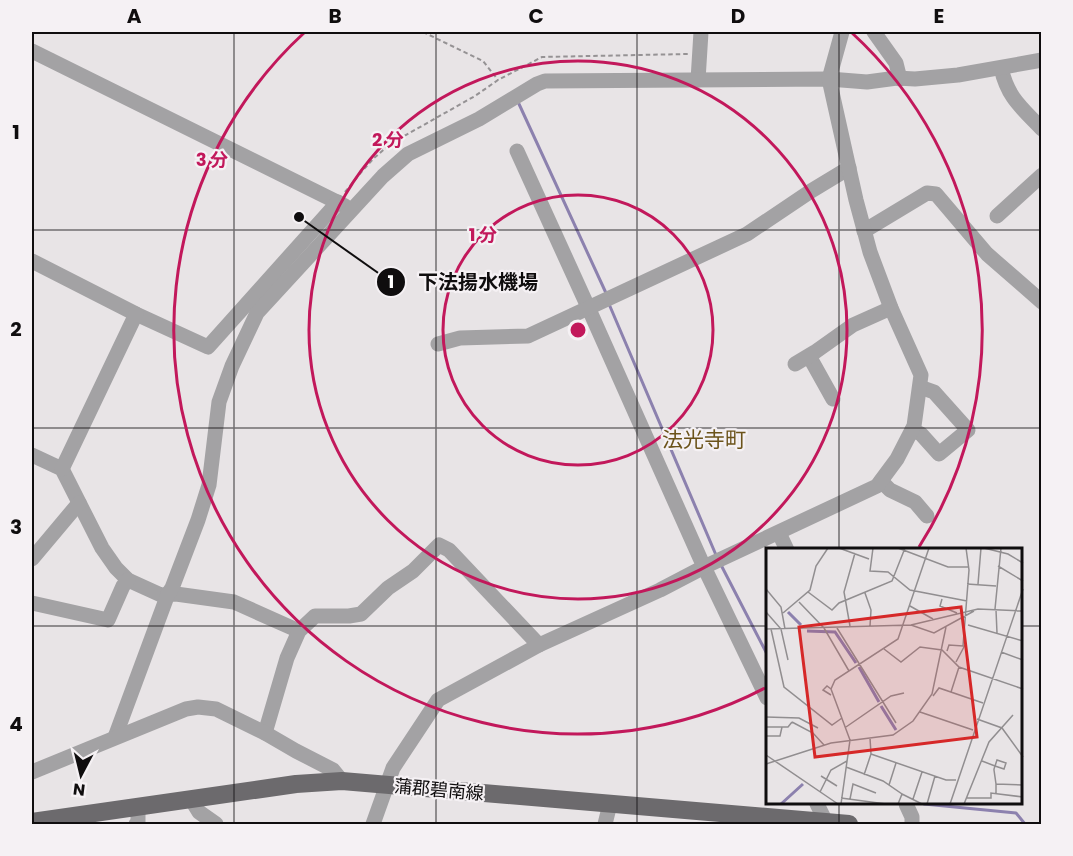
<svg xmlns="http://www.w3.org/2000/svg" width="1073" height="856" font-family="Poppins,'Noto Sans JP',sans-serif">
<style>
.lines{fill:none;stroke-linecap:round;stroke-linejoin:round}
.stream{stroke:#8c81ae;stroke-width:3}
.path{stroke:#959294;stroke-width:2;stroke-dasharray:4.5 3;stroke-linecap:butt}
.minor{stroke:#a3a2a4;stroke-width:15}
.major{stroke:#6c6a6d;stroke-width:18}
.grid{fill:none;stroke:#0f0d0e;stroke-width:1.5;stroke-opacity:0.55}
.ring{fill:none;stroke:#c2185b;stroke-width:3}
.labels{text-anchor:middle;stroke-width:4.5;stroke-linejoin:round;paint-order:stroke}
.street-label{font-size:18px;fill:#0f0d0e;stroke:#f5f1f4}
.quarter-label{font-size:21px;fill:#6b531a;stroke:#f5f1f4}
.inset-river{fill:none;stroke:#8c81ae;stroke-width:3}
.inset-road{fill:none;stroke:#918e90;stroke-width:1.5}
.view{fill:#d62828;fill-opacity:0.15;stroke:#d62828;stroke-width:3}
.inset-edge{fill:none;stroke:#0f0d0e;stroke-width:3}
.centre{fill:#c2185b;stroke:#f5f1f4;stroke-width:3}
.ring-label{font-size:18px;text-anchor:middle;font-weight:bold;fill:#c2185b;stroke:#f5f1f4;stroke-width:4.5;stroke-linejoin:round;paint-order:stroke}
.leader{fill:none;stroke:#0f0d0e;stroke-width:2}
.callout-dot{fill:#0f0d0e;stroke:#f5f1f4;stroke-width:2}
.mark-label{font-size:18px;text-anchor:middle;font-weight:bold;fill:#fff}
.callout-label{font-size:20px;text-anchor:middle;font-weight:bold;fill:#0f0d0e;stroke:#f5f1f4;stroke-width:4.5;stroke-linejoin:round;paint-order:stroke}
.neatline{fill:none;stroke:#0f0d0e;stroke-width:2}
.grid-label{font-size:20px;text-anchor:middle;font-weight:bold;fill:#0f0d0e}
</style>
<rect width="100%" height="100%" fill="#e8e4e6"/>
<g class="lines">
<!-- stream -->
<g class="stream">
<polyline points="519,104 606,293"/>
<polyline points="609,304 716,555"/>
<polyline points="720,563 767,654"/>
<polyline points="924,804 1016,813 1025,824"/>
</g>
<!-- path -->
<g class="path">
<polyline points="423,32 483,61 498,80"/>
<polyline points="345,192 358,176 373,159 390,144 475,96 498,80 542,57 688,54"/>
</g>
<!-- minor -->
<g class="minor">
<polyline points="874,32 896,63 900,79"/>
<polyline points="32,51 345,206"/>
<path d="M1001,68C1008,98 1021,107 1042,129"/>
<polyline points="698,80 701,32"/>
<polyline points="517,151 588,307 704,567 767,698"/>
<polyline points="997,216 1042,175"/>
<polyline points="864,231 927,193 936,194 987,254 1042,302"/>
<polyline points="32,261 136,314 208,347 338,202"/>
<polyline points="438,344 460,338 528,336 747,234 811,191 849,168"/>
<polyline points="809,356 833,399"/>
<polyline points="795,364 815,352 853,325 891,308"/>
<polyline points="912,430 921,434 939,454 968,430 934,392 920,387"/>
<polyline points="32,455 62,469 102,548 116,568 128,580 161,595 176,594 234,602 299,631"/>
<polyline points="62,469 136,314"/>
<polyline points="881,481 890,490 915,502 927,516"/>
<polyline points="779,533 787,550"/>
<polyline points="32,559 79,503"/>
<polyline points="32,603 108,620 123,586 128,580"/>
<polyline points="265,733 287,658 299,631 315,616 349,616 361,614 388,588 413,571 439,545 449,550 539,645"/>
<polyline points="115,737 168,594 172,588 198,520 209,485 219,402 232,366 257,313 383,176 408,154 479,119 537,84 545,81 829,79 867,82 897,78 915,79 958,75 1042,60"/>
<polyline points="32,772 186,709 198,707 216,709 265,733 296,751 333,770 342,781"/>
<polyline points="191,799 199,812 216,824"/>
<polyline points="817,804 826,822"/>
<polyline points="906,804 912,817 912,824"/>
<polyline points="136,824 138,822 138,806"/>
<polyline points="373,824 393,768 438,700 539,645 660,590 704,567 877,486 897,459 914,426 921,375 891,308 870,252 856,200 829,79 842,32"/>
<polyline points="605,824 610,804"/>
</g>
<!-- major -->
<polyline class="major" points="32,822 296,784 342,781 849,824"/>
</g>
<!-- grid -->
<path class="grid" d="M234,32V824M436,32V824M637,32V824M839,32V550M32,230H1042M32,428H1042M32,626H767M1020,626H1042M839,804V824"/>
<!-- distance rings -->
<g class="ring">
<circle cx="578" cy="330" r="135"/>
<circle cx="578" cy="330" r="269"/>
<path d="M765 688A404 404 0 0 1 305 32M851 32A404 404 0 0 1 919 547"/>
</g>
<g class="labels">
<!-- street labels -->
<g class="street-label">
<text transform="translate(439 790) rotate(5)" y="6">蒲郡碧南線</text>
</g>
<!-- quarter labels -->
<g class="quarter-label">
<text x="704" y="447">法光寺町</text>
</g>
</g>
<!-- overview -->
<g transform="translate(766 548)">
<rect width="256" height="256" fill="#e8e4e6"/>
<path class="inset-river" d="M22,64L35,77M41,83L69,84L90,115M93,119L113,154M115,158L130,182M15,256L37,236"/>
<path class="inset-road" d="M73,0L103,11M107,0L104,23L122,24L144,42L201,53M132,0L182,19H203M218,0L242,6L257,15M232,18L257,33M201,36L230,38M212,36L215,0M0,41L15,59L19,81M42,44L66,62L73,55L126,33L139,0M99,45L105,62L104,78M176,51L174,58L191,65M33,54L58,80L83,123M144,58L167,71M229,61L235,0M230,62L231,85M0,64L15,81L22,112M17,65L44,42L50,18L62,0M145,77L168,85L208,63M202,77L257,93M84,78L78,44L89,5M71,80L130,175M0,81L145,77L212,61L257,63M5,81L18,139L66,177L76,170M118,101L135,114L154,99L176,102L193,119L257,141M181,103L183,97L197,98L203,22L200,0M235,104L257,112M190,114L199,97M185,144L193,119M65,147L57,142L61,138L65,141M167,148L173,140L217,155M154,164L207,182M0,169L33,170L52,180M211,171L236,180L257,209M26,174L47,185L58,197M0,179H22L26,174M80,179L125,148L138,145M0,188H14L16,179M105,206L180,232H190M0,207L72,256M216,213L229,218L238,221L240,215L231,212L228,221V222L230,236M0,216L65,195L127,187L147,173L166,146L180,79M80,219L117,233L136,246L132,256M98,227L105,206L104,190M55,228L71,238M123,237L130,215M54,244L65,222L81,213M230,245V236L257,237M136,246L156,256M75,250L120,256M200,250H225V245L257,249M84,251L87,236L110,245M147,251L156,224M75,256L84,192L65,141L69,132L132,91L163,0M161,256L169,228M184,256L257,41M198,256L223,194L247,167"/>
<path class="view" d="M195,59L211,189L49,209L33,79Z"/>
<rect width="256" height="256" class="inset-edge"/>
</g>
<circle cx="578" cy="330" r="9" class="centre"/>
<g class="ring-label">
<text x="388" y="146">2 分</text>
<text x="212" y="166">3 分</text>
<text x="483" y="241">1 分</text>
</g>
<!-- callouts -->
<path class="leader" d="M299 217L391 282"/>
<g class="callout-dot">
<circle cx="299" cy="217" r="6"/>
<circle cx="391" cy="282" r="15"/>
</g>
<g class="mark-label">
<text x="391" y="288">1</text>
</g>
<g class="callout-label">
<text x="478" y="289">下法揚水機場</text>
</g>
<!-- border -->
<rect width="1073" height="856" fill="none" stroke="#f5f1f4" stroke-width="66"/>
<!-- north arrow -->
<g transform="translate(81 775) rotate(187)" stroke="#f5f1f4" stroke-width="4.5" paint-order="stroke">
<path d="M0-4.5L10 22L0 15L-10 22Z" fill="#0f0d0e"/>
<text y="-9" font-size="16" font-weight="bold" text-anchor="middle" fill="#0f0d0e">N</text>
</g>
<rect x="33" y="33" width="1007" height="790" class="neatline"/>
<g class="grid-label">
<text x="134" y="23">A</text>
<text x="335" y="23">B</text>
<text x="536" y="23">C</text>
<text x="738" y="23">D</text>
<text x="939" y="23">E</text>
<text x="16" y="139">1</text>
<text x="16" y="336">2</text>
<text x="16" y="534">3</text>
<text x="16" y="731">4</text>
</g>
</svg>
